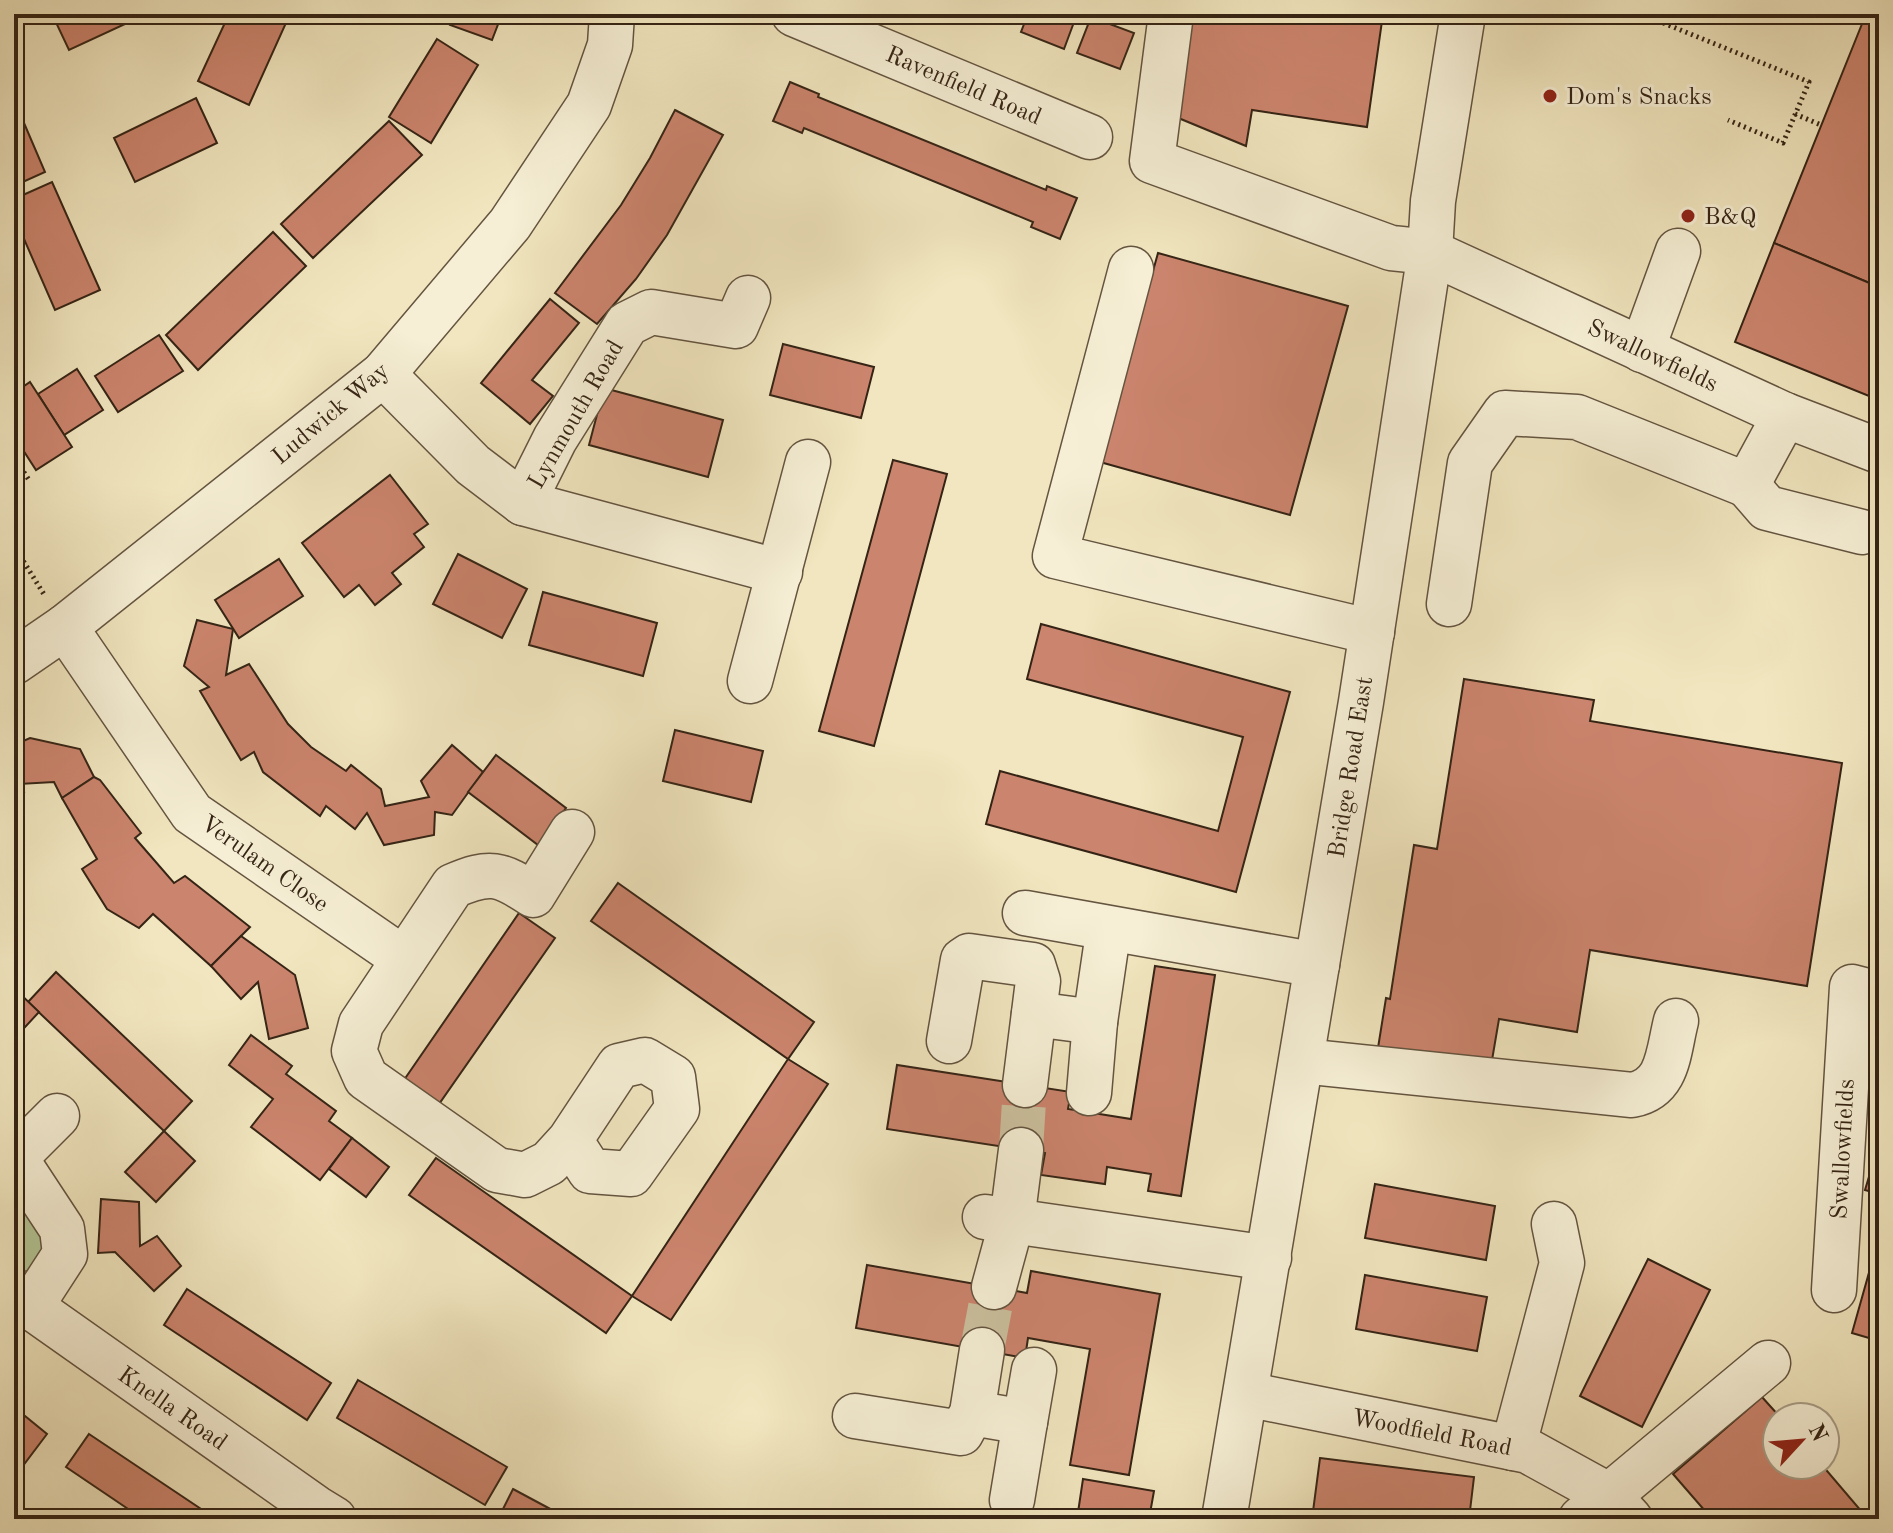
<svg xmlns="http://www.w3.org/2000/svg" width="1893" height="1533" font-family="'Old Standard TT',serif">
<style>
.green{fill:#b4c696;stroke:#747556;stroke-width:2}
.building{fill:#cb846d;stroke:#352415;stroke-width:2}
.lines{fill:none;stroke-linecap:round;stroke-linejoin:round}
.minor-tunnel{stroke:#cbbf9d;stroke-width:44;stroke-dasharray:44 22;stroke-linecap:butt}
.minor-casing{stroke:#645440;stroke-width:47}
.path{stroke:#352415;stroke-width:5;stroke-dasharray:2 4;stroke-linecap:butt}
.minor{stroke:#f6efd5;stroke-width:44}
.poi-dot{fill:#8f2418;stroke:#f6efd5;stroke-width:3}
.labels{text-anchor:middle;stroke-width:6;stroke-linejoin:round;paint-order:stroke}
.street-label{font-size:24px;fill:#352415;stroke:#f6efd5}
.poi-label{font-size:24px;fill:#352415;stroke:#f6efd5;text-anchor:start}
</style>
<rect width="100%" height="100%" fill="#f1e6bf"/>
<filter id="stains"><feTurbulence type="fractalNoise" baseFrequency=".0025" numOctaves="4"/><feColorMatrix values="0 0 0 0 .2 0 0 0 0 .09 0 0 0 0 .02 0 0 0 .5 -.17"/></filter>
<radialGradient id="worn" r=".72"><stop offset=".6" stop-color="#630" stop-opacity="0"/><stop offset="1" stop-color="#630" stop-opacity=".3"/></radialGradient>
<!-- green -->
<polygon class="green" points="14,1197 46,1223 51,1248 32,1271 14,1271"/>
<!-- building -->
<g class="building">
<polygon points="52,14 136,14 138,18 69,50"/>
<polygon points="229,14 290,14 249,105 198,81"/>
<polygon points="454,14 502,14 492,40 450,25"/>
<polygon points="1028,14 1077,14 1064,49 1021,32"/>
<polygon points="1190,14 1383,14 1367,127 1252,110 1246,146 1176,117"/>
<polygon points="1866,14 1879,15 1879,287 1774,243"/>
<polygon points="1091,17 1134,33 1120,69 1077,53"/>
<polygon points="437,39 478,65 431,143 389,117"/>
<polygon points="790,82 819,94 818,97 1046,190 1047,186 1077,198 1060,239 1031,227 1033,222 804,128 802,133 773,121"/>
<polygon points="196,98 217,143 135,182 114,138"/>
<polygon points="675,110 723,135 667,235 636,279 597,324 555,293 621,205 650,158"/>
<polygon points="21,116 45,172 14,186 14,119"/>
<polygon points="389,121 422,155 313,258 281,224"/>
<polygon points="52,182 100,290 55,310 14,216 14,199"/>
<polygon points="273,232 306,266 198,370 166,335"/>
<polygon points="1774,243 1879,287 1879,400 1735,342"/>
<polygon points="1158,253 1348,306 1290,515 1100,462"/>
<polygon points="550,299 579,323 532,380 553,396 530,424 481,383"/>
<polygon points="159,335 183,371 118,412 95,376"/>
<polygon points="783,344 874,367 861,418 770,395"/>
<polygon points="77,369 103,410 64,435 38,394"/>
<polygon points="30,382 72,447 36,470 14,436 14,393"/>
<polygon points="604,388 723,420 708,477 589,445"/>
<polygon points="893,460 947,474 874,746 819,731"/>
<polygon points="390,475 428,524 414,534 424,547 392,573 401,584 375,605 359,585 344,597 302,543"/>
<polygon points="458,554 527,589 502,638 433,604"/>
<polygon points="279,559 303,596 239,638 215,600"/>
<polygon points="543,592 657,623 643,676 529,645"/>
<polygon points="197,620 233,629 226,675 249,664 288,724 311,747 346,771 351,765 381,789 385,806 429,797 421,781 452,745 483,772 452,815 435,812 434,835 384,845 367,813 355,829 326,806 320,816 263,772 254,752 241,760 200,691 209,687 184,666"/>
<polygon points="1041,624 1290,692 1236,892 986,824 1000,771 1218,831 1243,737 1027,679"/>
<polygon points="1464,679 1594,700 1590,721 1842,763 1807,986 1590,950 1577,1032 1499,1019 1491,1066 1378,1048 1386,998 1390,999 1414,845 1437,849"/>
<polygon points="675,730 763,751 751,802 663,781"/>
<polygon points="30,738 80,749 94,777 62,798 54,782 19,784 14,776 14,745"/>
<polygon points="496,755 566,808 538,845 468,792"/>
<polygon points="14,776 24,792 14,799"/>
<polygon points="94,777 100,780 141,833 135,838 174,883 185,876 250,927 211,966 153,914 139,928 107,909 82,869 97,859 62,798"/>
<polygon points="618,883 814,1022 788,1059 591,921"/>
<polygon points="519,913 555,938 439,1104 404,1080"/>
<polygon points="241,936 295,975 308,1028 269,1039 258,982 241,999 211,966"/>
<polygon points="1155,966 1215,975 1181,1196 1148,1191 1151,1174 1107,1167 1105,1184 1041,1175 1045,1153 887,1129 897,1065 1071,1092 1068,1109 1131,1119"/>
<polygon points="56,972 192,1101 164,1131 28,1002"/>
<polygon points="14,988 39,1012 14,1039"/>
<polygon points="251,1035 292,1066 286,1074 336,1111 329,1121 352,1138 320,1180 251,1127 273,1099 229,1065"/>
<polygon points="788,1059 828,1084 671,1320 632,1296"/>
<polygon points="164,1131 195,1161 156,1202 125,1172"/>
<polygon points="352,1138 389,1167 366,1197 329,1169"/>
<polygon points="1879,1143 1879,1194 1865,1190"/>
<polygon points="436,1158 632,1296 606,1333 409,1195"/>
<polygon points="1375,1184 1495,1206 1486,1260 1365,1238"/>
<polygon points="101,1199 139,1202 140,1246 157,1236 181,1266 154,1291 115,1252 98,1253"/>
<polygon points="1879,1237 1879,1341 1852,1333"/>
<polygon points="1648,1259 1710,1290 1642,1427 1580,1396"/>
<polygon points="867,1265 1027,1293 1031,1271 1160,1294 1129,1475 1070,1465 1090,1349 1028,1338 1025,1358 856,1328"/>
<polygon points="1365,1275 1487,1297 1477,1351 1356,1329"/>
<polygon points="187,1289 331,1383 307,1420 164,1325"/>
<polygon points="358,1380 507,1467 485,1505 337,1418"/>
<polygon points="1762,1397 1780,1417 1777,1417 1777,1465 1822,1465 1868,1519 1712,1519 1673,1474"/>
<polygon points="14,1407 47,1434 19,1471 14,1467"/>
<polygon points="89,1434 216,1519 143,1519 66,1467"/>
<polygon points="1320,1458 1474,1477 1469,1519 1312,1519"/>
<polygon points="1083,1479 1154,1491 1149,1519 1077,1519"/>
<polygon points="513,1489 569,1519 498,1519"/>
</g>
<g class="lines">
<!-- minor-tunnel -->
<g class="minor-tunnel">
<polyline points="1021,1150 1025,1085"/>
<polyline points="982,1350 994,1287"/>
</g>
<!-- minor casing -->
<g class="minor-casing">
<g id="minor">
<polyline points="794,14 1090,137"/>
<polyline points="1171,14 1152,161 1391,248 1430,252 1785,415 1879,451"/>
<polyline points="1131,269 1055,556 1372,632"/>
<polyline points="1642,350 1678,251"/>
<polyline points="383,374 473,465 523,503 780,572"/>
<polyline points="1747,485 1767,508 1862,532"/>
<polyline points="523,503 555,439 627,324 651,312 736,326 748,298"/>
<polyline points="1449,604 1470,463 1505,413 1577,417 1747,485 1785,415"/>
<polyline points="65,627 192,813 404,959"/>
<polyline points="14,662 65,627 383,374 510,224 589,105 610,45 612,14"/>
<polyline points="750,681 808,462"/>
<polyline points="1025,913 1317,965"/>
<polyline points="1034,1014 1095,1022 1106,947"/>
<polyline points="949,1041 963,960 969,956 1033,965 1038,981 1025,1085"/>
<path d="M1302,1061L1632,1095C1669,1088 1668,1052 1676,1021"/>
<polyline points="1089,1093 1095,1022"/>
<path d="M570,1140L590,1171L631,1174L677,1109L673,1077L645,1060L619,1066L570,1140L549,1163L525,1175L497,1170L366,1078L354,1051L361,1024L453,886C490,870 500,873 533,895L572,832"/>
<polyline points="14,1156 62,1229 65,1254 30,1308"/>
<polyline points="16,1157 57,1116"/>
<polyline points="985,1217 1269,1258"/>
<polyline points="994,1287 1012,1221 1021,1150"/>
<polyline points="1834,1290 1852,987 1879,994"/>
<polyline points="14,1295 316,1508 334,1519"/>
<polyline points="1246,1394 1528,1451 1608,1495 1630,1519"/>
<polyline points="972,1413 1025,1422 1034,1370"/>
<polyline points="855,1416 961,1433 972,1413 982,1350"/>
<polyline points="1513,1448 1562,1263 1554,1224"/>
<polyline points="1012,1500 1025,1422"/>
<polyline points="1224,1519 1361,702 1430,252 1433,201 1463,14"/>
<polyline points="1581,1519 1768,1363"/>
</g>
</g>
<!-- path -->
<g class="path">
<polyline points="1641,14 1809,82 1783,143 1728,120"/>
<polyline points="1795,114 1821,125"/>
<polyline points="14,457 29,480"/>
<polyline points="14,546 45,596"/>
</g>
<!-- minor -->
<use href="#minor" class="minor"/>
</g>
<!-- markers -->
<g class="poi-dot">
<circle cx="1550" cy="96" r="8"/>
<circle cx="1688" cy="216" r="8"/>
</g>
<g class="labels">
<!-- street labels -->
<g class="street-label">
<text transform="translate(964 85) rotate(23)" y="8">Ravenfield Road</text>
<text transform="translate(1653 355) rotate(25)" y="8">Swallowfields</text>
<text transform="translate(330 413) rotate(-40)" y="8">Ludwick Way</text>
<text transform="translate(575 414) rotate(-60)" y="8">Lynmouth Road</text>
<text transform="translate(1350 767) rotate(-81)" y="8">Bridge Road East</text>
<text transform="translate(265 863) rotate(35)" y="8">Verulam Close</text>
<text transform="translate(1842 1149) rotate(-87)" y="8">Swallowfields</text>
<text transform="translate(173 1408) rotate(35)" y="8">Knella Road</text>
<text transform="translate(1432 1432) rotate(11)" y="8">Woodfield Road</text>
</g>
<!-- poi labels -->
<g class="poi-label">
<text x="1566" y="104">Dom's Snacks</text>
<text x="1704" y="224">B&amp;Q</text>
</g>
</g>
<!-- margin -->
<rect width="1893" height="1533" fill="none" stroke="#f1e6bf" stroke-width="48"/>
<rect x="16" y="16" width="1861" height="1501" fill="none" stroke="#352415" stroke-width="4"/>
<rect x="24" y="24" width="1845" height="1485" fill="none" stroke="#352415" stroke-width="2"/>
<!-- north arrow -->
<g transform="translate(1801 1441) rotate(64)"><circle r="38" fill="#f6efd5" stroke="#a99e88" stroke-width="2"/>
<path d="M0-6L14 30L0 20L-14 30Z" fill="#8f2418"/>
<text y="-12" font-size="22" font-weight="bold" text-anchor="middle" fill="#352415">N</text>
</g>
<rect width="100%" height="100%" filter="url(#stains)"/>
<rect width="100%" height="100%" fill="url(#worn)"/>
</svg>
